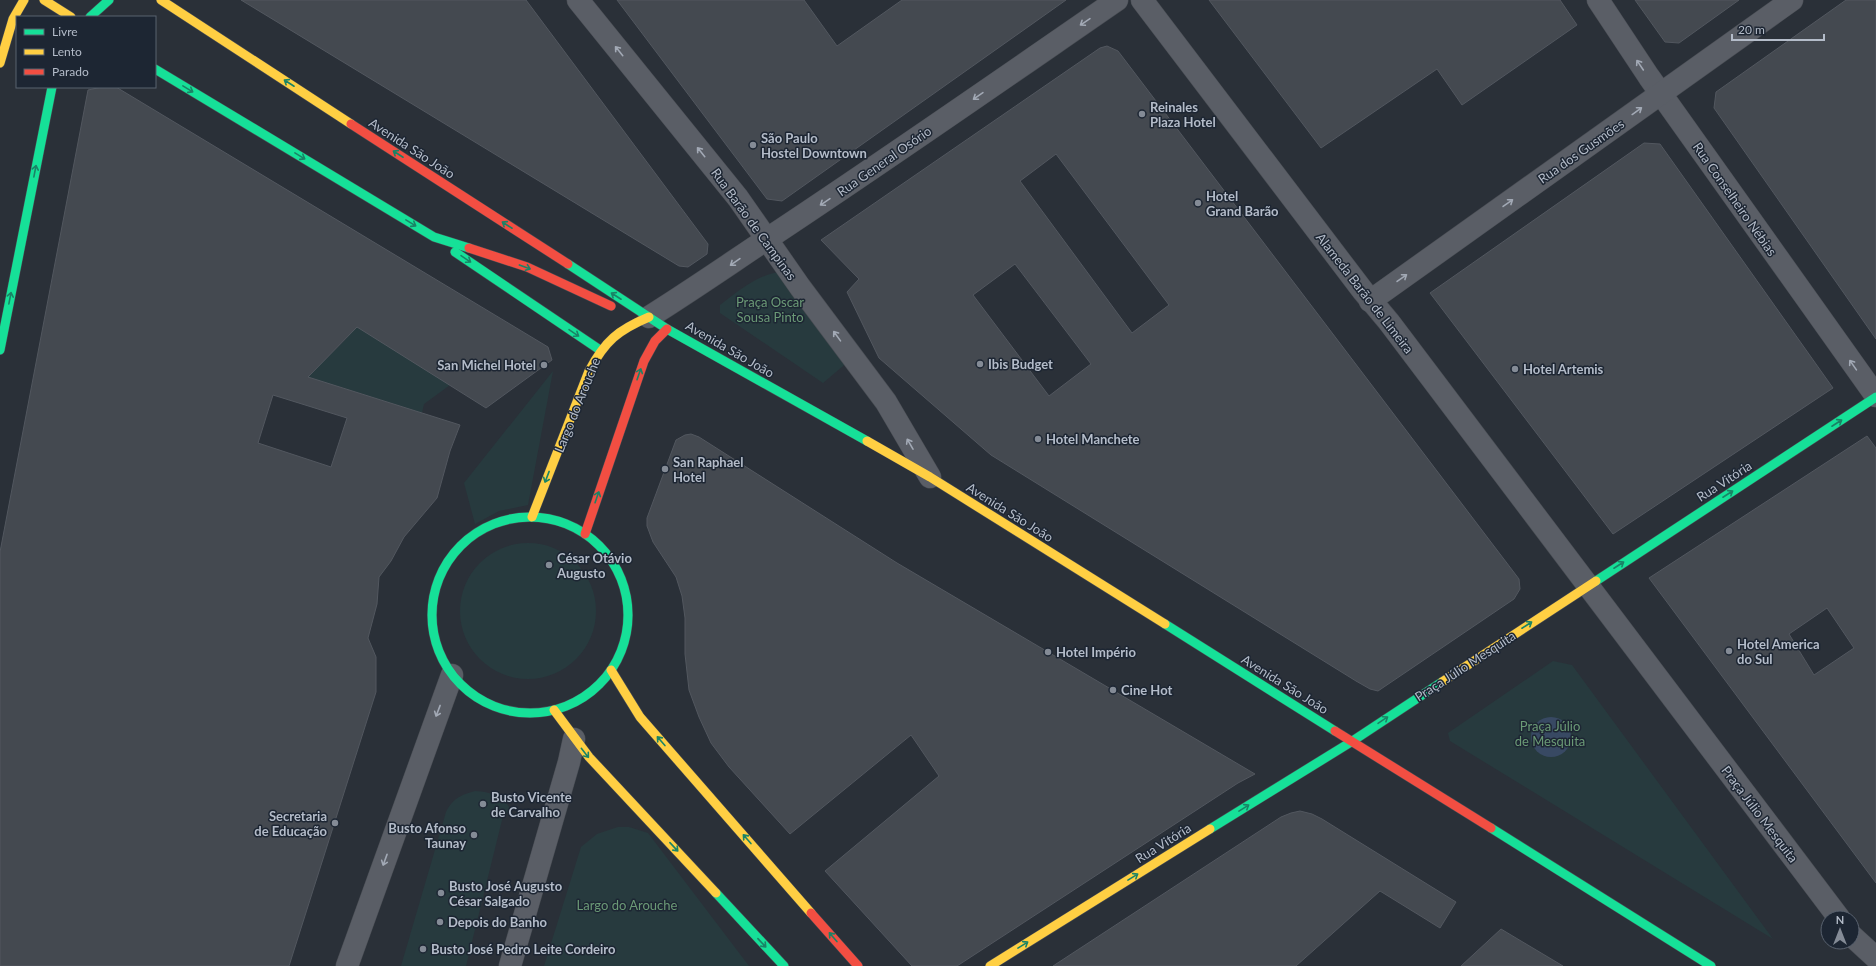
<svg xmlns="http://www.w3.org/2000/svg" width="1876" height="966" font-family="Lato,sans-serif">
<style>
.green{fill:#273a3e}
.water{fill:#384963}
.building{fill:#444950;stroke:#52575f;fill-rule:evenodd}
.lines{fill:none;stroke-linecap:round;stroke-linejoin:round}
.street-casing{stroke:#484c53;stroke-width:23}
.fast-casing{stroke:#484c53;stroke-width:10}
.slow-casing{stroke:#484c53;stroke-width:10}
.jam-casing{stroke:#484c53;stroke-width:10}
.street{stroke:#5a5e66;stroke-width:22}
.fast{stroke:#16e098;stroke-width:9}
.slow{stroke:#ffcf43;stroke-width:9}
.jam{stroke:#f24e42;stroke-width:9}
.oneway{stroke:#a2a9b5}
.oneway2{stroke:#1a8366}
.poi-dot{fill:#848b96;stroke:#1d2633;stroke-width:1.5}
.labels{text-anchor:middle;stroke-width:3;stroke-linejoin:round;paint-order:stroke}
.poi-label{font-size:13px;font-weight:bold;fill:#b4bcc9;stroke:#1d2633;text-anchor:start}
.street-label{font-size:13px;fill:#b4bcc9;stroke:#1d2633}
.park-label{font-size:13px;fill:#6b9a76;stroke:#1d2633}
</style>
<rect width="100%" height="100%" fill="#2a3038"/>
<!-- green -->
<g class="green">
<polygon points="398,258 450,385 424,404 422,413 337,386 314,408 286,399 310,356 326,359 346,339"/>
<path d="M780,272L849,361L823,383L720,313V305C737,292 758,274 780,272Z"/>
<polygon points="553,371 528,505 499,511 475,524 464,483"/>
<circle cx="528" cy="611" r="68"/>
<polygon points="1553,661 1572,665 1773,939 1450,741 1448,733"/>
<path d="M475,791C492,792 508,797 512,815L504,812L466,966H401L446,812C453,798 461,795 475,791Z"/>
<polygon points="618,827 629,827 648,833 749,966 544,966 581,847 597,834"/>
</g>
<!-- water -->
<circle class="water" cx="1551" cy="737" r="20"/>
<!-- building -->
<g class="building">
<polygon points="241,0 526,0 708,244 707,254 688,267 679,266"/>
<polygon points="617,0 804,0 837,46 902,0 1066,0 782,201 767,199"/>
<polygon points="1209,0 1560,0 1577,25 1462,105 1437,69 1321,148"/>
<polygon points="1635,0 1739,0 1679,43 1665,42"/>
<polygon points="1846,0 1876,0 1876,339 1714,108 1716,92"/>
<path d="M1107,46L1118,51L1519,579L1520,589L1514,599L1378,691L1370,689L1356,681L991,455L879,358L847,292L859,279L821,240L1100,48ZM1056,154L1169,305L1132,333L1020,181ZM1015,264L1091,364L1049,396L973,295Z"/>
<path d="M102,87H116L548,347L552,360L486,408L357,327L308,377L460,425L450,451L437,498L404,537L391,561L379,577L377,604L368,638L376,657V692L289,966H0V552L88,90ZM273,395L347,418L331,467L258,443Z"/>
<polygon points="1644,143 1660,144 1833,388 1613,534 1430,293"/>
<polygon points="691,434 699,437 897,563 1255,774 1238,783 957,966 912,966 825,871 939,776 911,735 790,834 729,767 711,743 699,717 689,690 685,654 685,618 682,596 676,577 653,542 647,526 647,518 676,440 685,435"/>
<path d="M1867,436L1876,448V883L1649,578ZM1827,608L1854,648L1814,675L1789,634Z"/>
<polygon points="1300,811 1312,814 1322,819 1456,902 1440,928 1380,891 1296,966 1053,966 1281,817 1291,813"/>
<polygon points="1501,929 1516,938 1563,966 1461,966"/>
</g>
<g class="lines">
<!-- street casing -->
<g class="street-casing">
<g id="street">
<polyline points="578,0 738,198 800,287 886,402 930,477"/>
<polyline points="1142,0 1363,291 1389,322 1839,918"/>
<polyline points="1598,0 1649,77 1876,396"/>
<polyline points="1370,301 1792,0"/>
<path d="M649,317C689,292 728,265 767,239C885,161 1001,80 1117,0"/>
<polyline points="1852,936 1876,958"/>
<polyline points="347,966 452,675"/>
<polyline points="510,966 569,762 574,739"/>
</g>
</g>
<!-- fast casing -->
<g class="fast-casing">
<g id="fast">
<polyline points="90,17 109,0"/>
<polyline points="155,69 434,237 469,248"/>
<polyline points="455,252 600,350"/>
<polyline points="568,264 667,329 867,441"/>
<polyline points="0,350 52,87"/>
<circle cx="530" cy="615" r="98"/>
<polyline points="1596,581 1876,397"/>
<polyline points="1165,624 1335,731"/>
<polyline points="1491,828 1711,966"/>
<polyline points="1210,829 1351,742 1442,682"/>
<polyline points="716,893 784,966"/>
</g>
</g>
<!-- slow casing -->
<g class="slow-casing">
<g id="slow">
<polyline points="44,0 71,17"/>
<polyline points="161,0 351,124"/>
<polyline points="0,63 13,19 24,0"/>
<polyline points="867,441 930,477 1165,624"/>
<path d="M532,517L589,371C605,341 618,330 649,317"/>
<polyline points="611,670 640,717 811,913"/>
<polyline points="1442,682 1596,581"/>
<polyline points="554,710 589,757 716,893"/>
<polyline points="990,966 1210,829"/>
</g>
</g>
<!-- jam casing -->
<g class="jam-casing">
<g id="jam">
<polyline points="351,124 568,264"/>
<polyline points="469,248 527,267 611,306"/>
<polyline points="585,534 644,361 655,341 667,329"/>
<polyline points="1335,731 1491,828"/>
<polyline points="811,913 858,966"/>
</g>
</g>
<!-- street -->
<use href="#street" class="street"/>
<!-- fast -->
<use href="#fast" class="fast"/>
<!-- slow -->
<use href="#slow" class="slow"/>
<!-- jam -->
<use href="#jam" class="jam"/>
</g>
<!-- one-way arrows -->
<defs><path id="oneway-shaft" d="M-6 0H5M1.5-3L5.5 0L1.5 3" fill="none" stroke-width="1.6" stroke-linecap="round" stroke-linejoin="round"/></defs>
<g class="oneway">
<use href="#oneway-shaft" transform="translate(1085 22) rotate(146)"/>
<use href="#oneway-shaft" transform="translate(619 51) rotate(-129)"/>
<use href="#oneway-shaft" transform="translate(1640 65) rotate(-124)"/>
<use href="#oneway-shaft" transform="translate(978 96) rotate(145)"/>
<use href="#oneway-shaft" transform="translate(1637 111) rotate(-36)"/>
<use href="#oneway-shaft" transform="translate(701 152) rotate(-129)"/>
<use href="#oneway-shaft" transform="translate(825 202) rotate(146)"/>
<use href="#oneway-shaft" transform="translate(1508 203) rotate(-35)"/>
<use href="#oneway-shaft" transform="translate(735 262) rotate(145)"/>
<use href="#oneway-shaft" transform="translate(1402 278) rotate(-35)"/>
<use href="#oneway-shaft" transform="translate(837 336) rotate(-126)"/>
<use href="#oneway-shaft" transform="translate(1853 365) rotate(-125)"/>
<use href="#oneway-shaft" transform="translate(910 444) rotate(-120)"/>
<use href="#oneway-shaft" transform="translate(438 711) rotate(111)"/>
<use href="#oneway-shaft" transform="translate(385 860) rotate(110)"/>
</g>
<g class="oneway2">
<use href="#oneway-shaft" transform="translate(289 83) rotate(-147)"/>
<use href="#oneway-shaft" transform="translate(188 89) rotate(31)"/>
<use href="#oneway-shaft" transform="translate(398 154) rotate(-147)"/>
<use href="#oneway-shaft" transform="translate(300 156) rotate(31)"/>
<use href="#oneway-shaft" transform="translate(35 171) rotate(-79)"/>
<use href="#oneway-shaft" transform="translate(411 223) rotate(31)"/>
<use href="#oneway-shaft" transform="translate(507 225) rotate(-147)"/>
<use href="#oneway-shaft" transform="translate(466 259) rotate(34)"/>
<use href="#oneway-shaft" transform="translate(525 267) rotate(20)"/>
<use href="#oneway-shaft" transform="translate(616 296) rotate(-147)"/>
<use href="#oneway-shaft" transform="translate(10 298) rotate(-79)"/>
<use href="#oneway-shaft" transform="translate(574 333) rotate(34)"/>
<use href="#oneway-shaft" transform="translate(639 374) rotate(-71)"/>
<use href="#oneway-shaft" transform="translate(1837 423) rotate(-33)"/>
<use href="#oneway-shaft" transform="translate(547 477) rotate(111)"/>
<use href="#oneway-shaft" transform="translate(1728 494) rotate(-33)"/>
<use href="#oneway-shaft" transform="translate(597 497) rotate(-71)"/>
<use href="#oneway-shaft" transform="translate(1619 565) rotate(-33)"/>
<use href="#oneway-shaft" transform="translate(1527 625) rotate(-33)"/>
<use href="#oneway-shaft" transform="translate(1383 720) rotate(-34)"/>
<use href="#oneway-shaft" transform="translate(661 741) rotate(-131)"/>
<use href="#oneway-shaft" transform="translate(585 753) rotate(52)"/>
<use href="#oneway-shaft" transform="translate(1244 808) rotate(-32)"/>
<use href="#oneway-shaft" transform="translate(747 839) rotate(-131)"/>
<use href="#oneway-shaft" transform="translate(674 847) rotate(47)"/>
<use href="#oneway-shaft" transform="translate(1133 877) rotate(-32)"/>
<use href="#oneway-shaft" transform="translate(833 937) rotate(-131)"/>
<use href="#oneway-shaft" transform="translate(762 943) rotate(47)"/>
<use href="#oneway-shaft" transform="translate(1023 945) rotate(-32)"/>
</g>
<!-- markers -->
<g class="poi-dot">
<circle cx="1142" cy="114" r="4"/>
<circle cx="753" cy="145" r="4"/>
<circle cx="1198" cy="203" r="4"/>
<circle cx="980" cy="364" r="4"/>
<circle cx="544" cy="365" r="4"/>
<circle cx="1515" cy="369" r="4"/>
<circle cx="1038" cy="439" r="4"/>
<circle cx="665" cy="469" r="4"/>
<circle cx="549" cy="565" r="4"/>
<circle cx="1729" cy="651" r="4"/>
<circle cx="1048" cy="652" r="4"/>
<circle cx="1113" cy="690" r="4"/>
<circle cx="483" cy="804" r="4"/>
<circle cx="335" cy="823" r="4"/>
<circle cx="474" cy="835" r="4"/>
<circle cx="441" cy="893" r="4"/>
<circle cx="440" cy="922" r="4"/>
<circle cx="423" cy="949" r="4"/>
</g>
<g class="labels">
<!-- poi labels -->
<g class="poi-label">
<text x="1150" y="112">Reinales<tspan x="1150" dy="15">Plaza Hotel</tspan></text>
<text x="761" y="143">São Paulo<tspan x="761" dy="15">Hostel Downtown</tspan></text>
<text x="1206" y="201">Hotel<tspan x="1206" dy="15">Grand Barão</tspan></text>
<text x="988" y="369">Ibis Budget</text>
<text x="536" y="370" text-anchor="end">San Michel Hotel</text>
<text x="1523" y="374">Hotel Artemis</text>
<text x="1046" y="444">Hotel Manchete</text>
<text x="673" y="467">San Raphael<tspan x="673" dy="15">Hotel</tspan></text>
<text x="557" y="563">César Otávio<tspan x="557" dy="15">Augusto</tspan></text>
<text x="1737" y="649">Hotel America<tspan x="1737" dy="15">do Sul</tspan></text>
<text x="1056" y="657">Hotel Império</text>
<text x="1121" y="695">Cine Hot</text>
<text x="491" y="802">Busto Vicente<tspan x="491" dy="15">de Carvalho</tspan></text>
<text x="327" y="821" text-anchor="end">Secretaria<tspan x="327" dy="15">de Educação</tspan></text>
<text x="466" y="833" text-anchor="end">Busto Afonso<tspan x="466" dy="15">Taunay</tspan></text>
<text x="449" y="891">Busto José Augusto<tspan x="449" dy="15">César Salgado</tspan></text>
<text x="448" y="927">Depois do Banho</text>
<text x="431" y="954">Busto José Pedro Leite Cordeiro</text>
</g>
<!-- street labels -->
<g class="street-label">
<text transform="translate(412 148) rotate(33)" y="5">Avenida São João</text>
<text transform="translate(1581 151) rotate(-35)" y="5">Rua dos Gusmões</text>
<text transform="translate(884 161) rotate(-35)" y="5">Rua General Osório</text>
<text transform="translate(1735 199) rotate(55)" y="5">Rua Conselheiro Nébias</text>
<text transform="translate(754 224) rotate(54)" y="5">Rua Barão de Campinas</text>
<text transform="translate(1365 293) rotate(52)" y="5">Alameda Barão de Limeira</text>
<text transform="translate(730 349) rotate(30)" y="5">Avenida São João</text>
<text transform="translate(577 405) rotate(-68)" y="5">Largo do Arouche</text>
<text transform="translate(1724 481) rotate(-33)" y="5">Rua Vitória</text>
<text transform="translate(1010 512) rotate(32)" y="5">Avenida São João</text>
<text transform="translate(1465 666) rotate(-33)" y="5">Praça Júlio Mesquita</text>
<text transform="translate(1285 684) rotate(32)" y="5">Avenida São João</text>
<text transform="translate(1760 814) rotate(53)" y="5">Praça Júlio Mesquita</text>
<text transform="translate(1163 843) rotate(-32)" y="5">Rua Vitória</text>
</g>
<!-- park labels -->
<g class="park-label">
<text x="770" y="307">Praça Oscar<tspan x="770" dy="15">Sousa Pinto</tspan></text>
<text x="1550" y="731">Praça Júlio<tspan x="1550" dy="15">de Mesquita</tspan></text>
<text x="627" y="910">Largo do Arouche</text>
</g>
</g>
<!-- legend -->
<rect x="16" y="16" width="140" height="72" fill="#1d2633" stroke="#59626f"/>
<rect x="24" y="29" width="20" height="6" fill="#16e098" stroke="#59626f"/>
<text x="52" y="36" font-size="12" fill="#b4bcc9">Livre</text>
<rect x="24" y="49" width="20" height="6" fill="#ffcf43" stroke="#59626f"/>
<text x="52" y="56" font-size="12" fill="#b4bcc9">Lento</text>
<rect x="24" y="69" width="20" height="6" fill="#f24e42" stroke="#59626f"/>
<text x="52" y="76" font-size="12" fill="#b4bcc9">Parado</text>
<!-- north arrow -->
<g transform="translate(1840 930)"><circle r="19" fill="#1d2633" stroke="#59626f"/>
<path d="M0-3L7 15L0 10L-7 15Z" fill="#848b96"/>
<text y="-6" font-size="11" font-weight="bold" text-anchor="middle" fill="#b4bcc9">N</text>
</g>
<!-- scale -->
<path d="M1732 34v6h92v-6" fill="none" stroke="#b4bcc9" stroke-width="2"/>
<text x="1738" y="34" font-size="12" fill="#b4bcc9" stroke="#1d2633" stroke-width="3" paint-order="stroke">20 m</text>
</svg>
